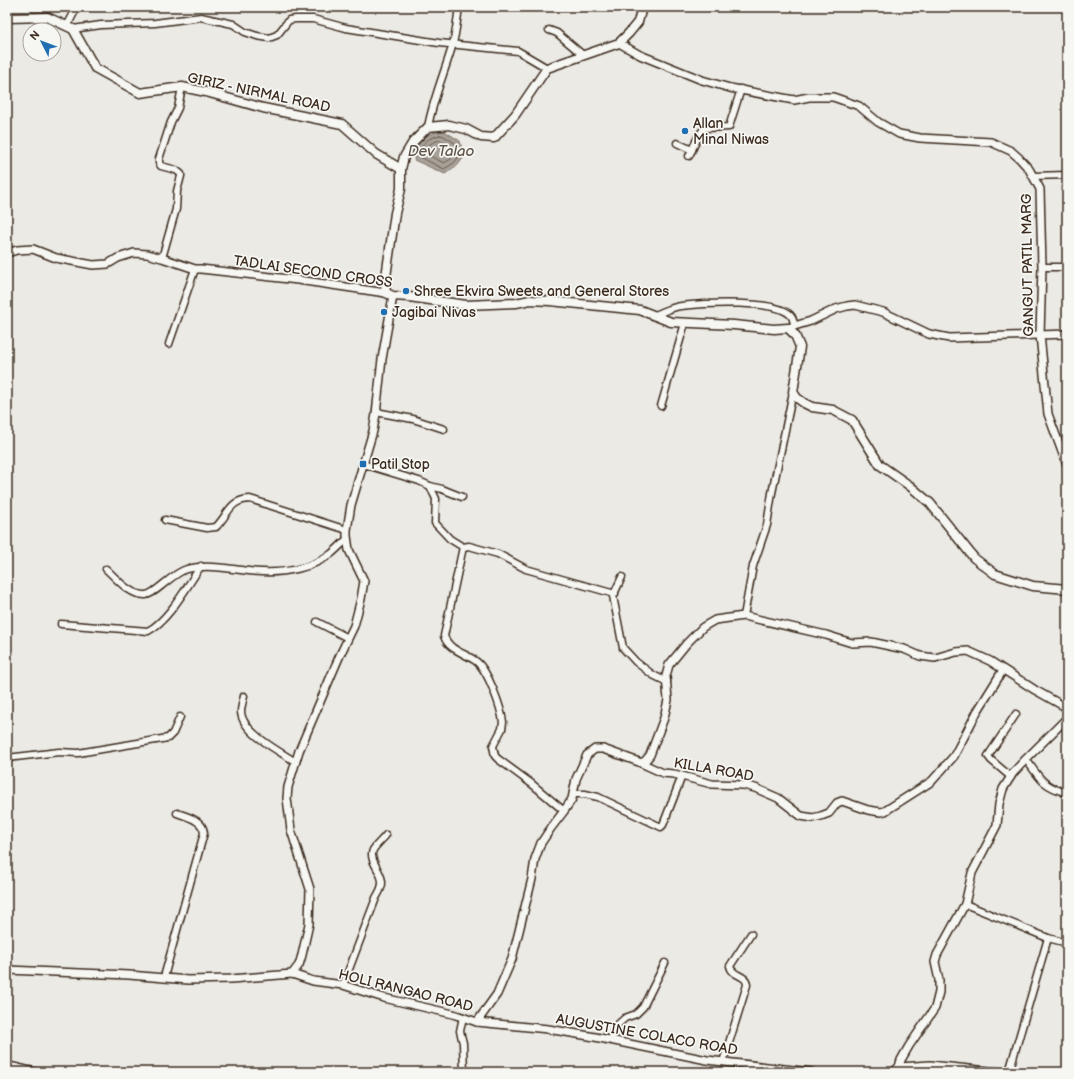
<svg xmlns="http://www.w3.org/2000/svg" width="1074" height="1079" font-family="'Balsamiq Sans',sans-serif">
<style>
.water{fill:#a8a198;stroke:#7c7167}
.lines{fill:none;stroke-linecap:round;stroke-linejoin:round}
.shore{stroke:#675a4f;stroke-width:1}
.minor-casing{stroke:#3b2a1e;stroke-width:9}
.tertiary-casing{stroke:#3b2a1e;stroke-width:10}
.secondary-casing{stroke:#3b2a1e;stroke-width:11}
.minor{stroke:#f6f6f2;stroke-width:6}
.tertiary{stroke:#f6f6f2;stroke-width:7}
.secondary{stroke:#f6f6f2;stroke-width:8}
.poi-dot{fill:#1f6fb2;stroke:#f6f6f2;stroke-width:1.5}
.labels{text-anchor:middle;stroke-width:3.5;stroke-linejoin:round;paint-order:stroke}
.street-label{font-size:14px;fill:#3b2a1e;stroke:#f6f6f2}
.poi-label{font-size:14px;fill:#3b2a1e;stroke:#f6f6f2;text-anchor:start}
.water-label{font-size:15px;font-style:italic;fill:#615449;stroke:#f6f6f2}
</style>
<rect width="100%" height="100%" fill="#ebeae5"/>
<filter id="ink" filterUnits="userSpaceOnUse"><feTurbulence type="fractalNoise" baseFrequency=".025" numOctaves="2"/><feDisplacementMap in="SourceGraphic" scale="8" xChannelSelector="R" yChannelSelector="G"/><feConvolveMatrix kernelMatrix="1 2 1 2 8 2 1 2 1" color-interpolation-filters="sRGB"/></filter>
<g filter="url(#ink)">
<!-- water -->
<path class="water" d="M440,131L446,132L460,141L464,157L457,166L445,174L414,160C416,141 423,135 440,131Z"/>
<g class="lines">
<!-- shore -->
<g class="shore">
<path d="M440,135L444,136L456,144L460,155L454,163L444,169L418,156C420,143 428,138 440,135Z"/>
<path d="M440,140L452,147L454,154L451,159L444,163L424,153C426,145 432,142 440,140Z"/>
</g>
<!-- minor casing -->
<g class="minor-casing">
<g id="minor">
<polyline points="67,26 75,11 76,7"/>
<polyline points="73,29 101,25 155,23 201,17 233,24 245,32 257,36 269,38 277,35 289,20 296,19 313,19 346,28 439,43 518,51 547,68"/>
<polyline points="549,30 557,33 583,55"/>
<path d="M428,127C433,99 444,74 452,47C456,34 457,20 459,7"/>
<polyline points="677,143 692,150"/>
<polyline points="689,156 699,135 705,128 729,127 741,89"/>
<polyline points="1033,176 1067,175"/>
<polyline points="162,258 176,209 177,191 181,176 181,174 176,170 161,166 159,163 159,159 171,122 178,108 182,87"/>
<polyline points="1042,267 1067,267"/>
<path d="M655,315C663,312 672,307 681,306C700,303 781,299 792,317C793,319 794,323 794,326"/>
<polyline points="169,344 195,269"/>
<polyline points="661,406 685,323"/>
<polyline points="376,412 413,419 444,429"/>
<polyline points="363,464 419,481 430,486 436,499 435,523 450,539 463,547 469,546 498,554 526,569 615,594"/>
<polyline points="430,486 442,489 462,497"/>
<path d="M165,520L207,528L216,527C229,514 229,500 250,499L347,530"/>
<path d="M463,547L444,636C449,651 466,653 477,662C488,671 501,707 503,722L502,729L493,746L495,756L498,759L532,784L564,811"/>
<path d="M106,569C117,579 130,596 146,595C156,594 172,573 187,569C212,563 237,571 262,572C286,573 312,568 331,554C337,549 342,544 347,539"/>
<polyline points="622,577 613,596 623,648 636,662 653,675 667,682"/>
<polyline points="744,616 753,566 767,525 772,493 793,392"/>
<polyline points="317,622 348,638"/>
<path d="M61,624L148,631C169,620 187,586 201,566"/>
<path d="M244,696C243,701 241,707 241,712C242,732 280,752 296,762"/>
<polyline points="7,758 59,752 78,753 168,738 173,733 180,717"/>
<path d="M1026,759C1040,779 1043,786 1067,793"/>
<polyline points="1011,777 991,760 988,756 1016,714"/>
<polyline points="573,794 585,794 598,797 661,827 663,825 682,776"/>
<polyline points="965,904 1048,938 1067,943"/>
<path d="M164,977L204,833C203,820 188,817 177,813"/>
<path d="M343,985L376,898C378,894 382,889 382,883C383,872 368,861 373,850C376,845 382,840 386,835"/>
<polyline points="463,1017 460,1031 463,1043 464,1072"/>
<polyline points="611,1040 616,1026 625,1018 636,1014 643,1007 665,963"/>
<path d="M723,1062L747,985C747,974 732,977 730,966L751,934"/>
<polyline points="7,1065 37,1072"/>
<polyline points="1009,1072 1048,938"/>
</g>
</g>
<!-- tertiary casing -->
<g class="tertiary-casing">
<g id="tertiary">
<polyline points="619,43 640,55 702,80 730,88 794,100 809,97 833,97 859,106 878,122 899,134 920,138 991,142 1011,151 1019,158 1029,169 1040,189 1042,267 1040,335 1048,414 1067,465"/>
<polyline points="7,253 17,250 33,249 56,258 93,265 108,264 118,258 134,253 147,254 162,258 195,269 201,269 298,280 386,293"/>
<polyline points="788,328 811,321 836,309 847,306 855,305 883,312 929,334 949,338 1067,334"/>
<polyline points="641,763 645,761 650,755 664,718 668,700 666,676 669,665 687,643 703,627 715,620 744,616 826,635 852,643 871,642 904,649 920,656 935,658 956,652 968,651 990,661 1035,690 1067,708"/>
<polyline points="7,970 129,975 188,980 231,979 292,974 299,965 302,955 309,924 310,889 291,830 287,798 288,787 299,751 340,655 354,626 361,599 364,581 349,550 347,536 347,530 351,505 373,431 376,414 382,359 393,296"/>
<polyline points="292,974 313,981 343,985 384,998 453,1014 477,1022 548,1029 595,1037 707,1060 811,1072"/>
<polyline points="477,1022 497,994 512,959 532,879 535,859 541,843 551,828 564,811 572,799 576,779 587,755 595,749 603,749 639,762 663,773 674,774 712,784 743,785 755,788 778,798 801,816 813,818 821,816 829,813 837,803 842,801 868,810 881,812 885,811 932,781 954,756 977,712 1003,670"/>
<polyline points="899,1067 930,1065 999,1072"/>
<polyline points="893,1072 899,1067 901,1060 909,1046 935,1008 939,992 939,980 935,962 937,955 965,904 972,873 997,825 999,804 1003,789 1013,773 1026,759 1067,718"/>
</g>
</g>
<!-- secondary casing -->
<g class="secondary-casing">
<g id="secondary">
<polyline points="642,7 638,22 629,33 619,43 547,68 515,115 494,138 481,137 466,129 449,125 428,127 413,142 404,157 401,169 401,189 395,213 385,284 386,293 393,296 409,297 466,305 516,303 530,300 550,301 640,310 671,322 734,325 774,329 788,328 795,335 800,347 793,392 797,398 804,403 812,407 833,410 852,420 880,465 910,486 930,503 974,558 995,574 1033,586 1067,589"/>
<polyline points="7,18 47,17 73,29 95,68 140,93 182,87 206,92 263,108 342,124 376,154 401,169"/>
</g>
</g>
<!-- minor -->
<use href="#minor" class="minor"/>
<!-- tertiary -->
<use href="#tertiary" class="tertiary"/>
<!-- secondary -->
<use href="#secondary" class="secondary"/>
</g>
</g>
<!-- markers -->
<g class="poi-dot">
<circle cx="685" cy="131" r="4"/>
<circle cx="406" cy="291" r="4"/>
<circle cx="384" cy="312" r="4"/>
<rect x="359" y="460" width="8" height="8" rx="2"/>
</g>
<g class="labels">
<!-- street labels -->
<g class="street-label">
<text transform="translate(259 92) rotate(12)" y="5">GIRIZ - NIRMAL ROAD</text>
<text transform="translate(1027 265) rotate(-91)" y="5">GANGUT PATIL MARG</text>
<text transform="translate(313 271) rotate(8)" y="5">TADLAI SECOND CROSS</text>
<text transform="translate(714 769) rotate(10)" y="5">KILLA ROAD</text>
<text transform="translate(406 990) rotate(14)" y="5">HOLI RANGAO ROAD</text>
<text transform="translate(647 1034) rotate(10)" y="5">AUGUSTINE COLACO ROAD</text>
</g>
<!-- poi labels -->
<g class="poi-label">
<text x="693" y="128">Allan<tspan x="693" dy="16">Minal Niwas</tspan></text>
<text x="414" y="296">Shree Ekvira Sweets and General Stores</text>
<text x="392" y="317">Jagibai Nivas</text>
<text x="371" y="469">Patil Stop</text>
</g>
<!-- water labels -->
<g class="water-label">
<text x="441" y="156">Dev Talao</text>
</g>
</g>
<!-- margin -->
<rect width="1074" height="1079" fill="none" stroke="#f6f6f2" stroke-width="24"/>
<rect x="12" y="12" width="1050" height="1055" fill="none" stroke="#3b2a1e" stroke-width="1.5" filter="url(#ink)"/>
<!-- north arrow -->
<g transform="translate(42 42) rotate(312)"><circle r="19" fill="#f6f6f2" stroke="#aba49d"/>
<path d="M0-3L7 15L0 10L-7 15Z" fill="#1f6fb2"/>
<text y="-6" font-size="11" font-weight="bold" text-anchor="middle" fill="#3b2a1e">N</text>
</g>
</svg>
